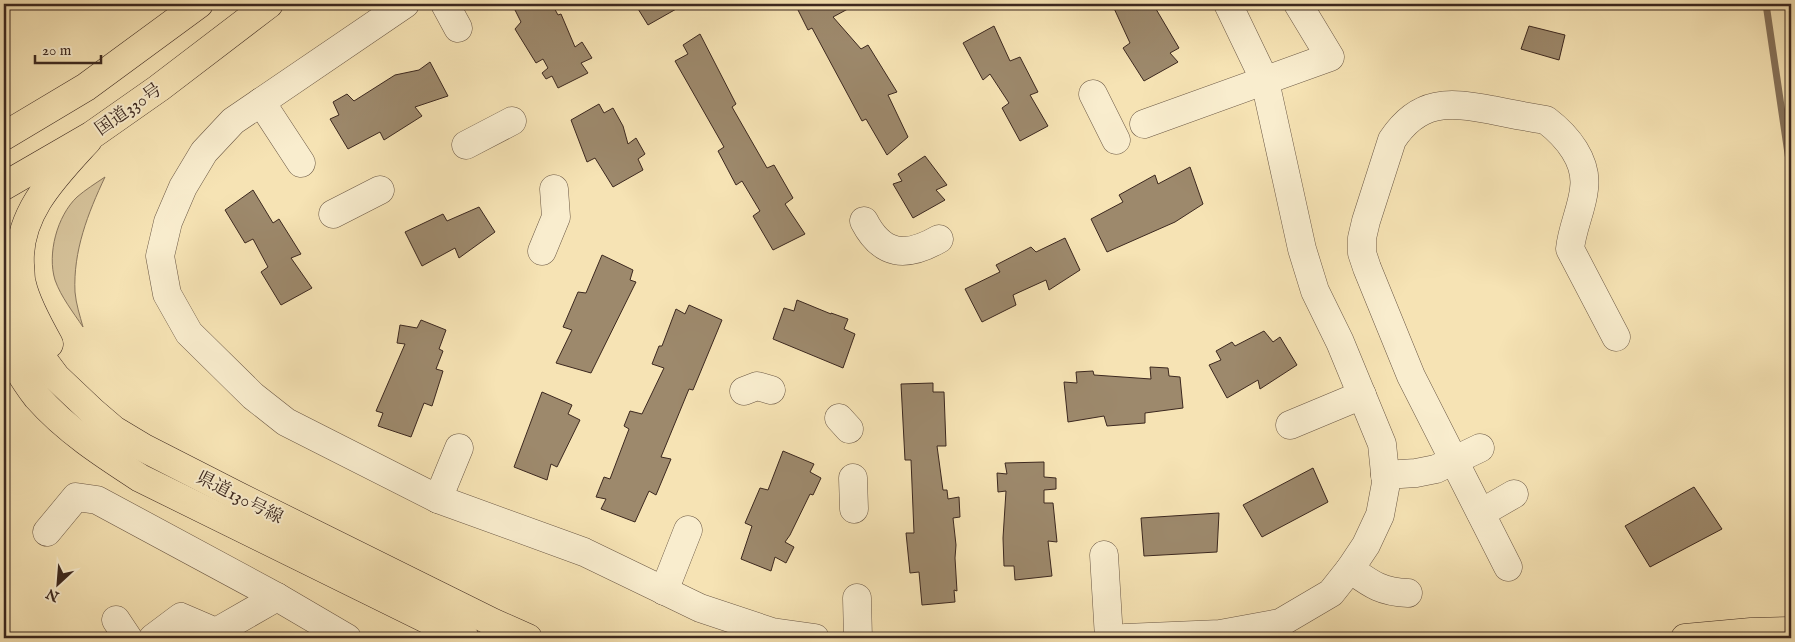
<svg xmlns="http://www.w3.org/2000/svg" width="1795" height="642" font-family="'IM FELL English','Noto Serif JP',serif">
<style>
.green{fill:#d6c39b;stroke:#89765d}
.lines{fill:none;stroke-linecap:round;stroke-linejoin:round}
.stream{stroke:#86725a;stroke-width:7}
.building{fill:#9d896c;stroke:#3c281f}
.minor-casing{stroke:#6a5744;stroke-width:29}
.major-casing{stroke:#3c281f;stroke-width:29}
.highway-casing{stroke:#3c281f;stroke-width:29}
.minor{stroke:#f9edce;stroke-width:28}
.major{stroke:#f6e3b4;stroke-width:28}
.highway{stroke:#f6e3b4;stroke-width:28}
.labels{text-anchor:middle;stroke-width:4;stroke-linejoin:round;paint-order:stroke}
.street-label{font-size:18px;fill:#3c281f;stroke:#f9edce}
</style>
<rect width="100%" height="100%" fill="#f6e3b4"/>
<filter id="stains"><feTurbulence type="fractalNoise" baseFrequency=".004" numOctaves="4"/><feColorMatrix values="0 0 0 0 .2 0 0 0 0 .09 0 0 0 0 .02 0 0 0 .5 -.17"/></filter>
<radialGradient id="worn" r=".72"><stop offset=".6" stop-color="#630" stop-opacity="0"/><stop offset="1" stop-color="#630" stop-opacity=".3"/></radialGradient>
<!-- green -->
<path class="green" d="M105,177C88,213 73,251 75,292C76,304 80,316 83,327C73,312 61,297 55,280C47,254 57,216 77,197C85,190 96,183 105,177Z"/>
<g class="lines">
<!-- stream -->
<polyline class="stream" points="1766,4 1791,174"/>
</g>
<!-- building -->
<g class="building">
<polygon points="512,4 552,4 558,15 561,14 575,47 582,42 592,58 581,63 588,73 558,88 552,76 546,79 542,73 548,68 543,59 536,63 515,29 521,22"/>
<polygon points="635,4 685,4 648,25"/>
<polygon points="795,4 857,4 833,17 861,49 868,45 897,92 888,95 908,137 887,155 866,119 862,121 812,28 808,30"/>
<polygon points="1112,4 1153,4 1179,48 1170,53 1178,62 1144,81 1123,48 1130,43"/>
<polygon points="994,26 1010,61 1020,57 1038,92 1030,95 1048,126 1020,141 1002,108 1009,103 990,74 983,80 963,43"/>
<polygon points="1529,26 1565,35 1559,60 1521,49"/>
<polygon points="700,34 736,104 732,107 767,168 774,165 793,198 785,204 805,234 773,250 753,216 760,211 742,181 736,185 718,151 724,147 675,61 688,54 683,45"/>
<polygon points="430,62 448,96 415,107 422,116 384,140 380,132 348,149 330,119 339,115 333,102 347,94 354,101 395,75 419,70"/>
<polygon points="599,104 604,113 613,108 623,126 628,144 636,138 645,154 638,159 643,170 613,187 595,158 587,162 571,120"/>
<polygon points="925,156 947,185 936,190 945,200 913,218 893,184 902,181 898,174"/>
<polygon points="1190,167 1203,204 1175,222 1107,252 1091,219 1123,202 1119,195 1155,175 1158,184"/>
<polygon points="253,190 273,223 279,219 301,254 291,258 312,288 281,305 261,272 268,267 253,239 245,243 225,210"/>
<polygon points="479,207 495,232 459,258 455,248 422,266 405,232 443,214 447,221"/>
<polygon points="1065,238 1080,270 1049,290 1046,280 1013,295 1016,305 982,322 965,289 1000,272 996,265 1031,247 1036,252"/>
<polygon points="602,255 633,270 630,280 636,282 591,373 556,363 572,330 563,327 578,292 586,293"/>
<polygon points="797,300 831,314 831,313 848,319 844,329 855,334 843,368 773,339 784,308 794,311"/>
<polygon points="689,305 722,320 693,390 689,389 661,457 671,459 656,495 649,491 635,522 601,509 606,499 596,497 604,477 610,479 629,429 624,426 630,411 642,414 664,368 652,364 659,346 662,346 676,309 685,314"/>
<polygon points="421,320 446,330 439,349 443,351 436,369 443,371 432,406 424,403 411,437 378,426 383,413 376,411 405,344 397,343 400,325 417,328"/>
<polygon points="1264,331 1273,342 1280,337 1297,365 1260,389 1258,380 1227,398 1209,365 1221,360 1216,351 1232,342 1235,346"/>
<polygon points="1150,367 1168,368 1169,376 1180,377 1183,408 1145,413 1145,423 1107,426 1104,416 1068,422 1064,382 1077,383 1076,372 1093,371 1094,375 1151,379"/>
<polygon points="933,383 933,392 944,392 946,446 937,446 943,490 947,490 948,499 959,497 960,517 953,518 956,545 955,558 957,591 954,590 955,602 922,605 919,572 910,573 906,533 914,533 911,460 905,460 901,384"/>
<polygon points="542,392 572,405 568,414 580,420 557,467 551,464 547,480 514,467"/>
<polygon points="783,451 814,464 810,472 821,478 813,495 810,494 790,535 785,542 794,547 786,563 775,557 771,571 741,559 752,526 745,523 760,488 768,490"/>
<polygon points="1044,462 1044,477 1056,478 1056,489 1044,490 1044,503 1053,503 1057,542 1048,541 1052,576 1015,580 1014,566 1004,566 1003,538 1006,491 998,492 997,473 1007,474 1005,463"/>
<polygon points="1313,468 1328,502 1262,537 1243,505"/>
<polygon points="1694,487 1722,529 1650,567 1625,526"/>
<polygon points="1219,513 1217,552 1144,556 1141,518"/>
</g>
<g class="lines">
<!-- minor casing -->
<g class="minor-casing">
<g id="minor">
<polyline points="405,4 233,121 204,152 183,187 168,222 160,256 167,294 189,333 253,396 286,422 438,499 584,552 700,608 772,632 815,638"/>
<polyline points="445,4 458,28"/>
<polyline points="1093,94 1116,140"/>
<polyline points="261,102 301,163"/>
<polyline points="1144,124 1330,57 1298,4"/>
<polyline points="466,145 512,121"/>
<polyline points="333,214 380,190"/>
<path d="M864,221C882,256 906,258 939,239"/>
<polyline points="542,251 556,217 554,189"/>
<polyline points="744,391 757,386 771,390"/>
<polyline points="839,418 849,429"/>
<polyline points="1290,425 1362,395"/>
<polyline points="1385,475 1416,473 1436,469 1480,448"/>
<polyline points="853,478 854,509"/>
<polyline points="438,499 459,448"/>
<polyline points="1481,513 1514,494"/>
<polyline points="47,532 76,497 97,500 277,597 347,638"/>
<polyline points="1104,555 1109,638"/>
<path d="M1508,567L1411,376L1367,268L1362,253V238L1366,221L1392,140C1419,99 1449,102 1492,110C1510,114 1528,117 1546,120C1567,136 1588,161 1584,189C1582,209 1572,228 1570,249L1616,337"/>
<path d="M1350,569C1371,584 1381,592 1408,593"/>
<polyline points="664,591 688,530"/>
<polyline points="857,598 858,638"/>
<polyline points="116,620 128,638"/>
<polyline points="153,638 181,617 216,632 277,597"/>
<polyline points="1125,638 1220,634 1280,623 1331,593 1350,569 1366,545 1380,515 1386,483 1382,444 1340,342 1315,291 1302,249 1265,81 1228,4"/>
</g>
</g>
<!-- major casing -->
<g class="major-casing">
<g id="major">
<polyline points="4,294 20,329 56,377 93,412 114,430 144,448 238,496 492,622 528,638"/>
<path d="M49,344C40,328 26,302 22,284C20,278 21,271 20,265C17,213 56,175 88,140"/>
<path d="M4,345C14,363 24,381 37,397C66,430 103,454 140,478L465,638"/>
<polyline points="1685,638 1751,632 1791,631"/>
</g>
</g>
<!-- highway casing -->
<g class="highway-casing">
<g id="highway">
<polyline points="4,136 86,87 199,4"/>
<polyline points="4,186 92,135 159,88 269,4"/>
</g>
</g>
<!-- minor -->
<use href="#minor" class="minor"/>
<!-- major -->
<use href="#major" class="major"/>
<!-- highway -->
<use href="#highway" class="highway"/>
</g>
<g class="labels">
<!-- street labels -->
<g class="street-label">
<text transform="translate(128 109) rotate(-35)" y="6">国道330号</text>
<text transform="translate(240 497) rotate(27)" y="6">県道130号線</text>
</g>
</g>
<!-- margin -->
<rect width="1795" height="642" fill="none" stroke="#f6e3b4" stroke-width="20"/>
<rect x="5" y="5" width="1785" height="632" fill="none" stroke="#3c281f" stroke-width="2.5"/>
<rect x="10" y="10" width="1775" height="622" fill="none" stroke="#3c281f"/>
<!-- north arrow -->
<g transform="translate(58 584) rotate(206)" stroke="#f9edce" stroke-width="4" paint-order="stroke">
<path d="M0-4L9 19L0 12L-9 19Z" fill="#3c281f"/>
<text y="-8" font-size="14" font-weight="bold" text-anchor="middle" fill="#3c281f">N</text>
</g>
<!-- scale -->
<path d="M35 55v8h66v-8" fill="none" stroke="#3c281f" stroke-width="2.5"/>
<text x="42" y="55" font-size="15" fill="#3c281f" stroke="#f9edce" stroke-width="4" paint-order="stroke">20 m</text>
<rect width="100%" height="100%" filter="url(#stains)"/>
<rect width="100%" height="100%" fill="url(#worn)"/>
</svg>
